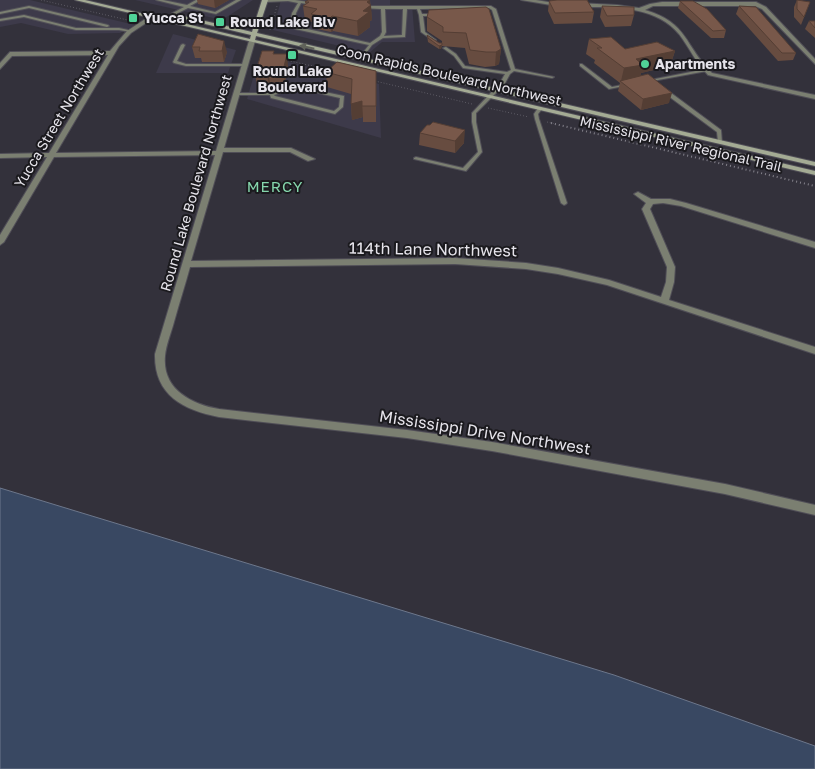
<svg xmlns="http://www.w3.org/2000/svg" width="815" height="769" font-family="'Golos Text',sans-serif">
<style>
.built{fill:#3d3a4a}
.water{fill:#394862;stroke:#6d778b}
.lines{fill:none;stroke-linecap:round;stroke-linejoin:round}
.lane-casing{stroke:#504e57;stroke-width:2}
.street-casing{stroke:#504e57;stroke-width:2}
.secondary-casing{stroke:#504e57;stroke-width:2}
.path-far1{stroke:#84828b;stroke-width:1;stroke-dasharray:0.5 2.5;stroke-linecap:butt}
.path{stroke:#84828b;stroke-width:2;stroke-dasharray:1 3;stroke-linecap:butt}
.lane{fill:#7b7f71;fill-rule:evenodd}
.street{fill:#7b7f71;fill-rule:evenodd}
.secondary{fill:#a4ab94;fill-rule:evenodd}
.wall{fill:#674c40}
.shaded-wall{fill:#543e34}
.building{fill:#78584a;stroke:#543e34}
.oneway{fill:#606259}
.poi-dot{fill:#50d398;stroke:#1b1a1e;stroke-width:2}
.labels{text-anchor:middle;stroke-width:4;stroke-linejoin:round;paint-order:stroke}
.far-poi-label{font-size:14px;font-weight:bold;fill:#e6e4eb;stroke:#1b1a1e;text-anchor:start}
.far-street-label{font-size:14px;fill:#e6e4eb;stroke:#1b1a1e}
.far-neighbourhood-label{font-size:15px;letter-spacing:1px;fill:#85d6ac;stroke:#1b1a1e}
.street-label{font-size:16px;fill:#e6e4eb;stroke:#1b1a1e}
</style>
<rect width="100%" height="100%" fill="#33313b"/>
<!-- built -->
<g class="built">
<polygon points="0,0 30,0 135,25 120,33 68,34 21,23 0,27"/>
<polygon points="135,0 253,0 222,20"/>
<polygon points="281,0 390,0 390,5 412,5 415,42 382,42 369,53 273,30"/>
<polygon points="173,34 236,50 228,73 156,73"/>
<polygon points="258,61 284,61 379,84 381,138 247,99"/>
</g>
<!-- water -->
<polygon class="water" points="0,488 614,675 815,746 815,769 0,769"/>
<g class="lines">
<!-- lane casing -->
<g class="lane-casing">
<g id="lane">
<polygon points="156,0 163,0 187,5 196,0 201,0 190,6 215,12 236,0 241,0 216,14 188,8 172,16 170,15 171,14 184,7"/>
<path d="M264,0H295L315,3V5H314L301,3L296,13L294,26L370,43L380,36L382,32L381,9L362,8H361V6H491L496,9L515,69L554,77L552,78L514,71L510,74L504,85L476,113V122L482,152L466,171L414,159V158L416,157L463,168L478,152L472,122V113L500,83L505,74L463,68L454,56L443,48L446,47L456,54L465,66L507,72L511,70L492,10L489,8L420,9L422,14H435L437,15L435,16H423L425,32L436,40V42H435L421,32L419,15L417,9H407L405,37L383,38L372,45L361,60H360L358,59L369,45L295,29L290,26L292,13L298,3L288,1L265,2ZM385,9H403L402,35L384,36L386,32Z"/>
<polygon points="29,6 108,25 109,26 107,27 29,8 0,14 0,12"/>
<polygon points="24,15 76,28 119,28 133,31 131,32 119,30 76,30 24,17 0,21 0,19"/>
<polygon points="183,44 185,45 177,61 186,64 245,64 247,65 245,66 186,66 174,63 173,62 181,45"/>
<polygon points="580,64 582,64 612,87 627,84 629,85 609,89 580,66"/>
<polygon points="706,69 708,70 707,71 647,82 645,81"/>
<path d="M296,86L344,96L343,107L335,114L271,98L270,95H237L235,94L237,93H271ZM296,88L340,98L339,107L334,111L275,96L274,95Z"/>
<polygon points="663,90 667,90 721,130 722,143 718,142 717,132 663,92"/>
<polygon points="538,108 542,109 538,114 539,119 567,203 566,204 564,205 561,203 535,119 534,114"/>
</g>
</g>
<!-- street casing -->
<g class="street-casing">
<g id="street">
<polygon points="521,0 536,0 566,5 563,7"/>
<path d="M662,2H756L766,7L815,59V64L762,9L755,6H653L645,10C689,23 684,46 712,73L815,95V99L708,75C696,63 689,47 679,34C655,5 611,7 577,7L574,5L577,3L617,5L639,8L650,4Z"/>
<path d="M150,16L155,17L131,33L119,46L56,153L216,151L249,41L252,39L255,41L224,148H291L315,159L308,161L290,152H223L191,261L455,258L526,263L558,268L609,280L661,297L666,282L667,267L642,209L646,203L634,194L638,192L651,199H670L686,203L815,242V248L681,206L663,203L653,204L650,209L675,267L674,282L669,300L815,347V354L607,285L558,274L526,269L455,264L190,267C185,285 179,304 174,322C171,333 166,345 165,356C162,389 191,404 219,409L407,430L492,442L725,484L815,505V515L725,494L492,451L407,438L219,417C183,410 154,395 155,354L215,155L54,157L4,242L0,245V235L47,157L0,158V154L49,153L108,55L12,56L0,69V63L10,52L110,51L127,31Z"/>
</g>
</g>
<!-- secondary casing -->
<g class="secondary-casing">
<polygon id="secondary" points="75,0 85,0 250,39 251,35 172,16 175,14 252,32 262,0 268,0 257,33 815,162 815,166 256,36 255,40 815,171 815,175"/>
</g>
<!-- path-far1 -->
<g class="path-far1">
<polyline points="41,0 132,21"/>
<polyline points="270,30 277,6"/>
<polyline points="285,60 331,70"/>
<polyline points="375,81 472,104"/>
<polyline points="488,108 529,117"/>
<polyline points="547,122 556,124"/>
</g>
<!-- path -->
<polyline class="path" points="551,123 815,186"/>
<!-- lane -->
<use href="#lane" class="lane"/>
<!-- street -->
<use href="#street" class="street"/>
<!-- secondary -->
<use href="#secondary" class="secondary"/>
</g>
<!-- wall -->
<g class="wall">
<polygon points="197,0 229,0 215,8 198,4"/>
<polygon points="370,0 372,20 370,21 370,27 358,36 333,31 331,32 312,28 312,22 305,21 303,6 306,5 305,2"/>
<polygon points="550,0 587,0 594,12 592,23 554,24 548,11 549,1 554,1"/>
<polygon points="797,0 810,2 801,25 794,17 794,7"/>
<polygon points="680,1 726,30 724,38 711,38 678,8"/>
<polygon points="602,6 634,15 631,26 605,27 600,17"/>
<polygon points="739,6 796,53 793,60 778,61 736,14"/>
<polygon points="429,10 501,49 499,64 495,66 485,67 469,64 465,48 442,46 442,45 441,49 439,49 428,42 427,35 439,43 442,43 442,41 427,31 427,17"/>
<polygon points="809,21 815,21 815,38 805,29"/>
<polygon points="198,34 227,52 224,62 202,62 201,58 195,58 192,47"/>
<polygon points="589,39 625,49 675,51 670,66 641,73 640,76 669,103 641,110 618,91 620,83 594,63 595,60 586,54"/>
<polygon points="274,51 274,54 288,65 285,82 270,83 269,86 257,86 255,74"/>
<polygon points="376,71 376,122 363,122 363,117 352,120 351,104 351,94 327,87 326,72"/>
<polygon points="430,125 464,143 455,153 419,145 420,133"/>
</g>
<!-- shaded-wall -->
<g class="shaded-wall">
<polygon points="214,0 229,0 215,8"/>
<polygon points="370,0 370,6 371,5 372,20 370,21 370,27 358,36 357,21 363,11 367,2"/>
<polygon points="332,16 333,31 331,32 330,18"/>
<polygon points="224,41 227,52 224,62 222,51"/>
<polygon points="442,43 441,49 439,49 439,46"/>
<polygon points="501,49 499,64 495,66 496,52"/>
<polygon points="675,51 670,66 641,73 639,80 621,81 624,68 636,59"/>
<polygon points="287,54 288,65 285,82 283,71"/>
<polygon points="268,71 270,83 269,86 267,74"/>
<polygon points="672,93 669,103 641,110 643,99"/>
<polygon points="362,101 363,117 352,120 351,104"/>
<polygon points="465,130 464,143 455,153 455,141"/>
</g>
<!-- building -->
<g class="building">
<polygon points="308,0 370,0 367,2 371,5 363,11 369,12 357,21 332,16 330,18 311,14 317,9 303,6 309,2 305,2"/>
<polygon points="557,0 587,0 594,12 555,13 549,1"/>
<polygon points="797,0 810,2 804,17 797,9"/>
<polygon points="680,1 693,1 707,9 726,30 713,31"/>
<polygon points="602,6 634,7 634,15 607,16"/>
<polygon points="739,6 756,7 796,53 782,53"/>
<polygon points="486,7 489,9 501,49 496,52 486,52 470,50 466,33 443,32 443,27 427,17 429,10"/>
<polygon points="809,21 815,21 815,28"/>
<polygon points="198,34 224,41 222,51 199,51 200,47 192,47"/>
<polygon points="427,35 439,43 442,43 442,45 439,46 428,38"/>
<polygon points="611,37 625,49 657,42 675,51 636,59 643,65 624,68 597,48 602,48 589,39"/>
<polygon points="262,51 274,51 273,54 287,54 283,71 268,71 267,74 255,74"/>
<polygon points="337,62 376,71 376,106 362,106 362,101 351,104 352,79 326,72"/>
<polygon points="648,74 672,93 643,99 620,81"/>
<polygon points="433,122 465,130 455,141 420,133 427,125 430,125"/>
</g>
<!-- one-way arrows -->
<defs><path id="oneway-solid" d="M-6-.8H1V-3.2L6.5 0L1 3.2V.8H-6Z" transform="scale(1.25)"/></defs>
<use class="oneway" href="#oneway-solid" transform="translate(307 47) rotate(-167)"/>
<!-- markers -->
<g class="poi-dot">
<rect x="128" y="13" width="10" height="10" rx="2.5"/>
<rect x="215" y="17" width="10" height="10" rx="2.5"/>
<rect x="287" y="50" width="10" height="10" rx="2.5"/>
<circle cx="645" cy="64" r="5"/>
</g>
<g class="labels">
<!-- far-poi labels -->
<g class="far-poi-label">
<text x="143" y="23">Yucca St</text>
<text x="230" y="27">Round Lake Blv</text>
<text x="655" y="69">Apartments</text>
<text x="292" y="76" text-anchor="middle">Round Lake<tspan x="292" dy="16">Boulevard</tspan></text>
</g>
<!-- far-street labels -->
<g class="far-street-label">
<text transform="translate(449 75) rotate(13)" y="5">Coon Rapids Boulevard Northwest</text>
<text transform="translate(59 118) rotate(-59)" y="5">Yucca Street Northwest</text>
<text transform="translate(681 144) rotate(13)" y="5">Mississippi River Regional Trail</text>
<text transform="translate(196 183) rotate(-74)" y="5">Round Lake Boulevard Northwest</text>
</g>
<!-- far-neighbourhood labels -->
<g class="far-neighbourhood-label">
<text x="275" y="192">MERCY</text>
</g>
<!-- street labels -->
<g class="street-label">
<text transform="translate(433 249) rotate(1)" y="6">114th Lane Northwest</text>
<text transform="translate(485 432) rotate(9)" y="6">Mississippi Drive Northwest</text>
</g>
</g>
</svg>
